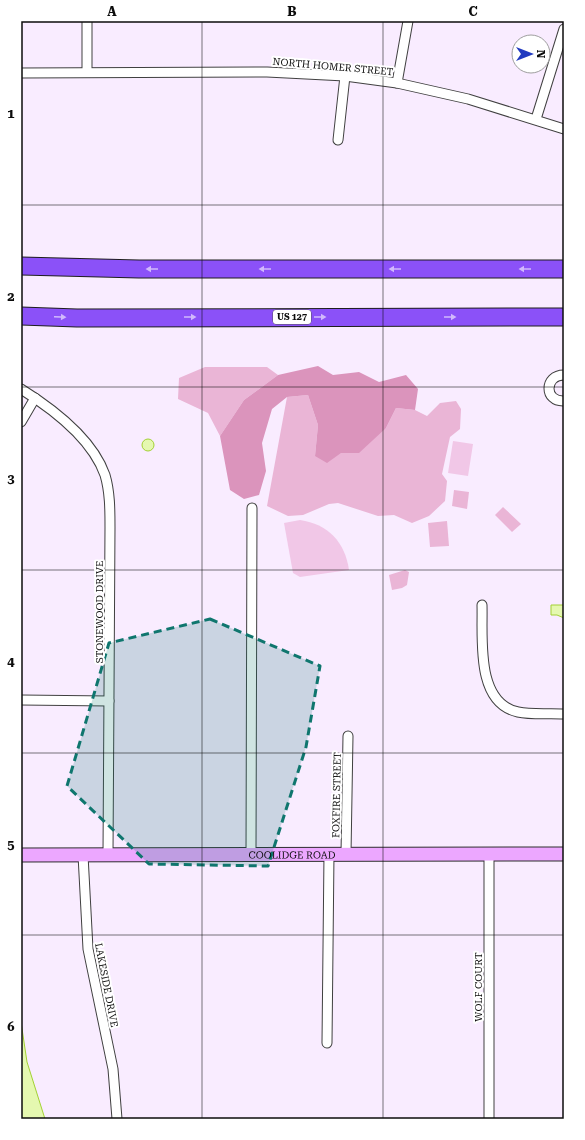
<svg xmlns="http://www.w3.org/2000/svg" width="585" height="1140" font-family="'Roboto Serif',serif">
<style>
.green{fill:#eab5d6}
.forest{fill:#db94bc}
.pitch{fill:#f1c7e7}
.water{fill:#e5f8b0;stroke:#a3d134}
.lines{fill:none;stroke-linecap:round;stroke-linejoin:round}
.street-casing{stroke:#404040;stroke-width:11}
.secondary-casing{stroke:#2f2f2f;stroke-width:15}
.highway-casing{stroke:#1e1e1e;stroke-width:19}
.street{stroke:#fff;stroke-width:9}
.secondary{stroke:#eca7ff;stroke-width:13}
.highway{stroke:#8b51f8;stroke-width:17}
.oneway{fill:#d1b9fc}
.marked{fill:#0f766e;fill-opacity:0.2;stroke:#0f766e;stroke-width:3;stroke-dasharray:8 5;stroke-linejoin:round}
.grid{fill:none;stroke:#0d0d0d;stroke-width:1;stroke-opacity:0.55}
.labels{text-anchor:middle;stroke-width:4;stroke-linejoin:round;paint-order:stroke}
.shield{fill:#fff;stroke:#565656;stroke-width:1}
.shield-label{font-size:9px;font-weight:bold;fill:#0d0d0d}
.street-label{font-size:10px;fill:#0d0d0d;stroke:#fff}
.neatline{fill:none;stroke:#0d0d0d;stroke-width:1.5}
.grid-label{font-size:13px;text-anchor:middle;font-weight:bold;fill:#0d0d0d}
</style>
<rect width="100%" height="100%" fill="#f9ecff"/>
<!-- green -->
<g class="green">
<polygon points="205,367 267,367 278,375 244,400 220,436 208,413 178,399 179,378"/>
<polygon points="308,395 318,425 315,456 341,453 386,428 396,408 415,410 427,416 440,403 456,401 461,409 460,429 450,437 442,474 447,481 445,501 429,516 412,523 394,515 378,516 338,503 329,504 303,515 288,516 267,506 287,397"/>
<polygon points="454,490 469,492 467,509 452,506"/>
<polygon points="503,507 521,524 512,532 495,515"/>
<polygon points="447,521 449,546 430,547 428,523"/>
<polygon points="405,570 409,572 407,585 402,588 392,590 389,575"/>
</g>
<!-- forest -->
<polygon class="forest" points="318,366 333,375 359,372 379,382 406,375 418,389 415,410 396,408 386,428 359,453 341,453 327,463 315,456 318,425 308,395 287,397 272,409 262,443 266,471 259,495 244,499 230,490 220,436 244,400 278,375"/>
<!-- pitch -->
<g class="pitch">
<polygon points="453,441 473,444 468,476 448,473"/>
<path d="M300,520C328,524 345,542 349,570L300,577L293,573L284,523Z"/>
</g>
<!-- water -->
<g class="water">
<circle cx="148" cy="445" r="6"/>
<polygon points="551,605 564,605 564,618 557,615 551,615"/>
<polygon points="21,1022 27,1062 45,1119 21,1119"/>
</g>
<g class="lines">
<!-- street casing -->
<g class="street-casing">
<g id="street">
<polyline points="87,21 87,72"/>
<polyline points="21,73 267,72 345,76 397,83 468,99 564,129"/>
<polyline points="397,83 408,21"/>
<polyline points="536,119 564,29"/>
<polyline points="338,140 345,76"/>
<path d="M564,375C544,375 544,402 564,401"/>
<path d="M21,389C53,409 92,438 105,475C110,492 110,510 110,527L108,855"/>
<polyline points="21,422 35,398"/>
<path d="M482,605C483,637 475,703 518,712C532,715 549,713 564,714"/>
<polyline points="21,700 109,701"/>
<polyline points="251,854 252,508"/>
<polyline points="346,854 348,736"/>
<polyline points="83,855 88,949 113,1069 117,1119"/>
<polyline points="327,1043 329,854"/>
<polyline points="489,1119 489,854"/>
</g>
</g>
<!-- secondary casing -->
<g class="secondary-casing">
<g id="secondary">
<path id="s1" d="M21,855L564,854"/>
</g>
</g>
<!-- highway casing -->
<g class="highway-casing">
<g id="highway">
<polyline points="21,266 139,269 564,269"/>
<polyline points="21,316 77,318 564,317"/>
</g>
</g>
<!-- street -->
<use href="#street" class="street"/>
<!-- secondary -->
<use href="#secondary" class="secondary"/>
<!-- highway -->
<use href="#highway" class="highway"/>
</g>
<!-- one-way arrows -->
<defs><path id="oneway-solid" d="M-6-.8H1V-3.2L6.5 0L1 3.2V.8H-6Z"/></defs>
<g class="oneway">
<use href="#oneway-solid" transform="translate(152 269) rotate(180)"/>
<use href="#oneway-solid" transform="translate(265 269) rotate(180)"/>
<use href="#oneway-solid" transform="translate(395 269) rotate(180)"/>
<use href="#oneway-solid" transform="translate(525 269) rotate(180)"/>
<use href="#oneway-solid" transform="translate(60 317) rotate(2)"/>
<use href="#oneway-solid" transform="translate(190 317)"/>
<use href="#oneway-solid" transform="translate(320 317)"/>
<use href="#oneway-solid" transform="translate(450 317)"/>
</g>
<!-- marked area -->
<path class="marked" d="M210,619L320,666L306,747L268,866L149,864L67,786L109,643Z"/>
<!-- grid -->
<path class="grid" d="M202,21V1119M383,21V1119M21,205H564M21,387H564M21,570H564M21,753H564M21,935H564"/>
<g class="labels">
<!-- shield labels -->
<rect class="shield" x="273" y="310" width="38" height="14" rx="3"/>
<g class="shield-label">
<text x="292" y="320">US 127</text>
</g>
<!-- street labels -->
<g class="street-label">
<text transform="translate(333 66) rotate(5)" y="4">NORTH HOMER STREET</text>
<text transform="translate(99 612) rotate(-90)" y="4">STONEWOOD DRIVE</text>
<text transform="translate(336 795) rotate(-89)" y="4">FOXFIRE STREET</text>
<text dy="4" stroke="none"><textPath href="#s1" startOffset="271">COOLIDGE ROAD</textPath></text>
<text transform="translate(107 985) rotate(79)" y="4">LAKESIDE DRIVE</text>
<text transform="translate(478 987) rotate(-90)" y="4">WOLF COURT</text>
</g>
</g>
<!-- border -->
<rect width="585" height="1140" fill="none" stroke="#ffffff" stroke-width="44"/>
<!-- north arrow -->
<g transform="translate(531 54) rotate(90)"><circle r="19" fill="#ffffff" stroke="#9e9e9e"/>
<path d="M0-3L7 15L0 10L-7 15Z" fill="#213ac0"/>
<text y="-6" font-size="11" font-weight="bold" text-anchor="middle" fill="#0d0d0d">N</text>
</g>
<rect x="22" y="22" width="541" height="1096" class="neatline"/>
<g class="grid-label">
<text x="112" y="16">A</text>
<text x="292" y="16">B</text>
<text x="473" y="16">C</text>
<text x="11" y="118">1</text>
<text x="11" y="301">2</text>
<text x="11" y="483">3</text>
<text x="11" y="666">4</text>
<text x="11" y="849">5</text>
<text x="11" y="1031">6</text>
</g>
</svg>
